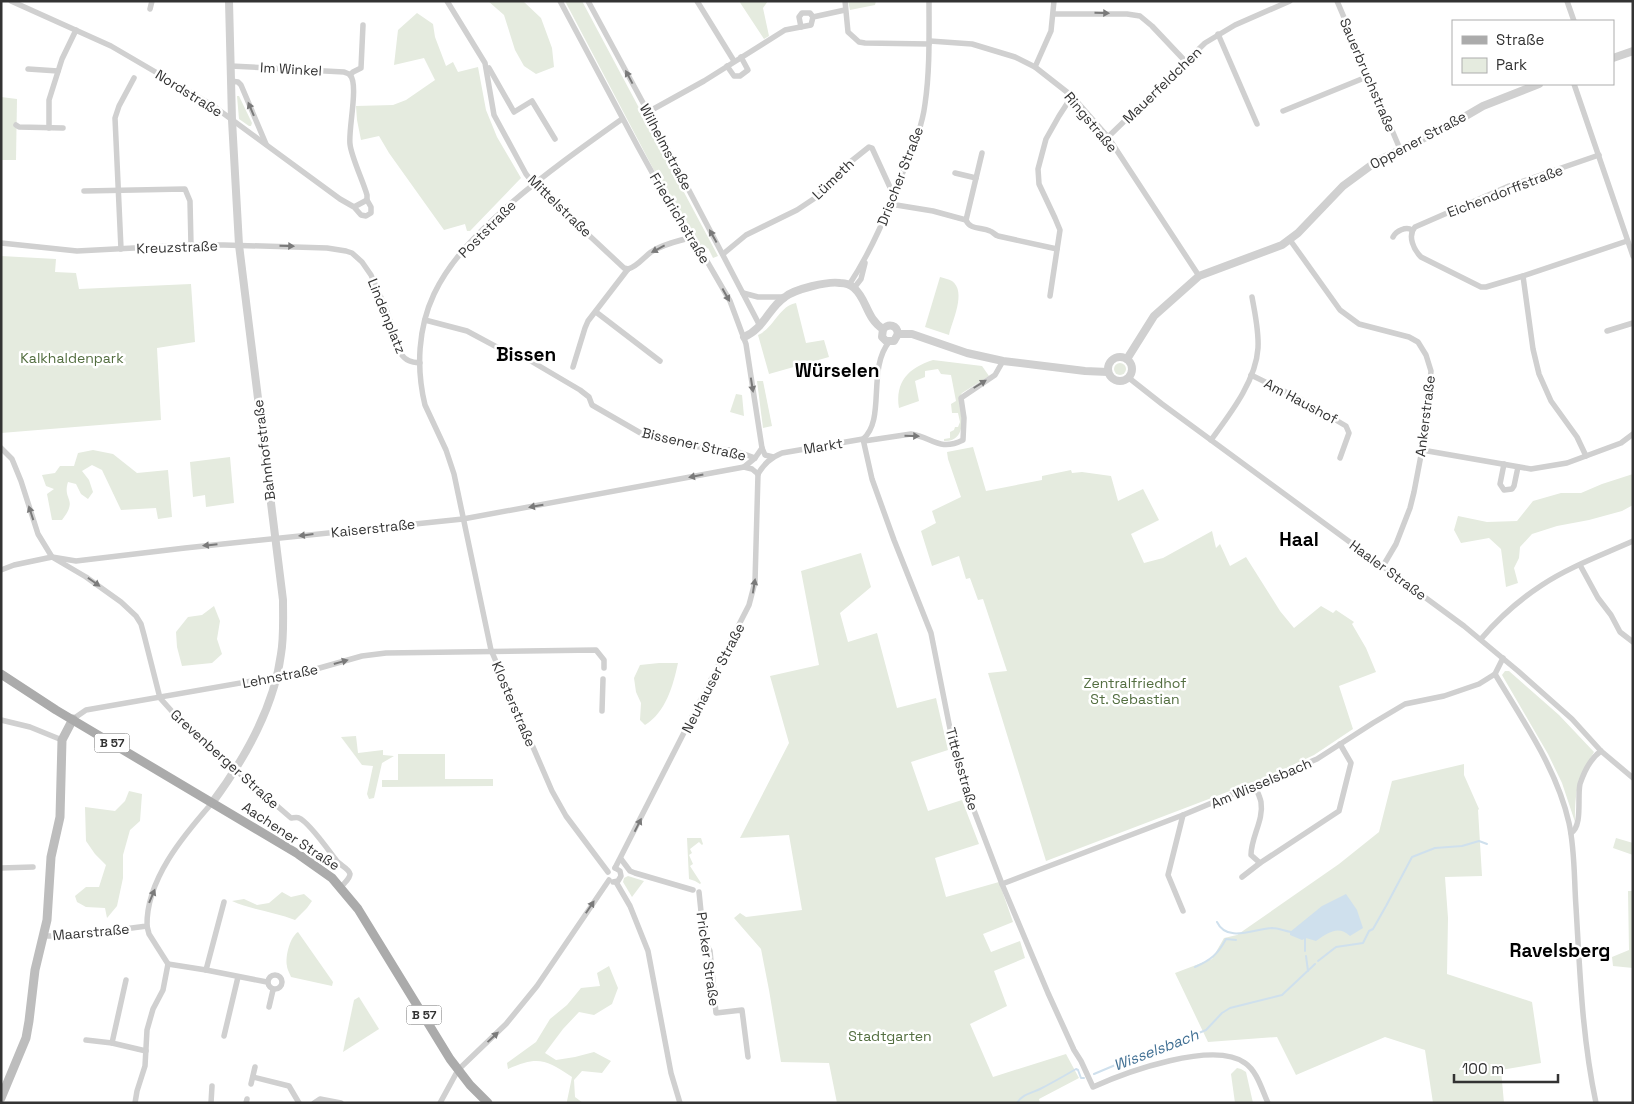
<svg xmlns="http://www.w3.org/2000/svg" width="1634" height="1104" font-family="'Space Grotesk',sans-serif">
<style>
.green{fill:#e5ebdf}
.water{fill:#cfe0ed}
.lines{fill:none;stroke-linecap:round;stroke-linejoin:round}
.stream{stroke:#cfe0ed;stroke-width:2}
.minor{stroke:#d0d0d0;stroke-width:5.5}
.tertiary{stroke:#d0d0d0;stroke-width:8}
.secondary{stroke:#bdbdbd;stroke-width:9}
.primary{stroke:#ababab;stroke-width:9}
.oneway{fill:#7a7a7a}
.labels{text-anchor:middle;stroke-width:5;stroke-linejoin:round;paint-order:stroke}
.shield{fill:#fff;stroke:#707070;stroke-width:1}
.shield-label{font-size:12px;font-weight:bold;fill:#333}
.street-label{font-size:14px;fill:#333;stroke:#fff}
.park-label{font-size:14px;fill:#536e40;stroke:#fff}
.water-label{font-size:15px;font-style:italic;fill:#417094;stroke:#fff}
.district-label{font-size:19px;font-weight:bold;fill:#000;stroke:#fff}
</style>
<rect width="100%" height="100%" fill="#fff"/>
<!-- green -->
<g class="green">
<polygon points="488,1 523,1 541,18 552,48 554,67 536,74 524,66 515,50 504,15"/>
<polygon points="565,1 582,1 718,256 713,258 708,248 704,251 685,219 667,195"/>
<polygon points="739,1 768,1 763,8 769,36 764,39"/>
<polygon points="848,1 876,1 875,5 850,10"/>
<polygon points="417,13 433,24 435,37 446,66 453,62 458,72 478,67 486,110 497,137 521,178 470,231 467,231 465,224 444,230 389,153 379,136 361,140 357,120 356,106 393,105 406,100 435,80 424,58 394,65 398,30"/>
<polygon points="237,96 239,96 252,123 251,126 249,126 239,119"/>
<polygon points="1,97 17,99 16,160 1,160"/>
<polygon points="1,256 56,259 55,272 76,273 79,289 191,284 195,342 157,348 161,420 1,433"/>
<path d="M940,277C943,278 949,279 952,281C967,292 952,321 949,335L925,327Z"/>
<path d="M796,303L806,343L824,340L829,357L769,374L758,335C774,328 779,306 796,303Z"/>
<path d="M933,360L982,366L989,376L962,393L959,398C962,413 968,442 944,441V439L950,438V432L954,430L955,427H958L960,422L958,413H952L951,404L956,401L951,375L941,374L938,369L925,371V377L915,381L919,401L899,408C895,382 908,368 933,360Z"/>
<circle cx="1120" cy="369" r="6"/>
<polygon points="757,381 763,381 772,426 763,428"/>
<polygon points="736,394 742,395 744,416 730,412"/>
<polygon points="973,447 986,491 1042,480 1042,476 1071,470 1072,473 1082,472 1111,476 1118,501 1143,489 1159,520 1131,534 1144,563 1163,558 1212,531 1216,548 1220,544 1230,566 1246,557 1280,611 1294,628 1321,606 1333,613 1336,610 1354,622 1352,624 1366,648 1376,672 1339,686 1353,729 1314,755 1280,771 1243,786 1046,861 988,673 1007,671 983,599 978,600 970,578 966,579 959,556 932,566 921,531 936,523 932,511 961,497 948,459 947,452"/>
<path d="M93,450L113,454L137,473L168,470L172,517L158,519L156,508L121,510L102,470L92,465L82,471L89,480L93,492L88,499L81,494L76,484L68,482C62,501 79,498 62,520H52L47,494L54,489L46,486L42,475L55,473L60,466H74L78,453Z"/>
<polygon points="230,457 234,503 206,507 205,495 193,497 190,462"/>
<polygon points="1633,474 1633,505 1622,511 1589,520 1557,526 1532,534 1520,547 1519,558 1514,568 1518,583 1506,587 1501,549 1489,538 1461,543 1454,530 1458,516 1487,522 1517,521 1533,501 1561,493 1581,493 1602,484"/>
<polygon points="861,553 871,587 840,613 848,642 877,633 897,708 936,698 948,750 911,762 928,811 962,800 979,844 935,858 946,897 999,882 1013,922 983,934 991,952 1020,941 1025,958 994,971 1007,1006 970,1024 993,1077 1066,1054 1079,1078 1039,1099 1040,1103 837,1103 829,1063 781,1062 769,990 761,949 734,918 740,913 746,917 802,910 789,835 740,838 789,743 770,676 819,665 801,571"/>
<polygon points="214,606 220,621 217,639 222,654 212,663 182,666 177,647 176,632 188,617 202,615"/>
<path d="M659,663H678C673,686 666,712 645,725L640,720L641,703L636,692L634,678L640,665Z"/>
<path d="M1505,671H1509L1559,715L1594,752C1577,780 1575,790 1575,822L1562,783L1548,754L1502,675Z"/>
<polygon points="356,736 358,753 383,750 383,755 394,756 382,763 374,798 369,799 367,794 373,766 362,765 341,737"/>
<polygon points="398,754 445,754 445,779 493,779 493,786 382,787 382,780 398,780"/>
<polygon points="1464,764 1464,775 1479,809 1478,810 1482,876 1445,877 1448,918 1447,974 1532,1002 1541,1063 1501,1070 1504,1103 1433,1103 1425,1050 1385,1037 1296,1075 1277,1037 1208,1042 1175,973 1212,959 1224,938 1237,935 1339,864 1379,832 1392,781"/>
<polygon points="129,791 142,794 140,821 130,830 123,855 123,878 117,906 107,918 105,908 86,907 77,902 75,896 86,887 99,887 106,865 95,854 86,841 85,807 115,811 125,801"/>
<polygon points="687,838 701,838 703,844 702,845 699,842 690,849 692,853 689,855 693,864 690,866 701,883 700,884 695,881 689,879"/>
<polygon points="1616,838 1633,843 1633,855 1613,848"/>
<polygon points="628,876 644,881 632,897 623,882 624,878"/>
<polygon points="1628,891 1633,891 1633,968 1613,966 1612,957 1629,950"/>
<path d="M282,892L291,897L304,894L312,901L307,908L295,920C275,912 252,910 232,901L244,899L257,905L269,903Z"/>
<path d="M298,932L333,982L332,986L291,977C290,974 287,969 287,966C285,956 290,937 298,932Z"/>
<path d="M609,966L618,988L612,1004L594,1015L579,1012L563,1029L545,1053L556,1060L575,1057L594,1052L611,1061L602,1073L582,1071L574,1080L575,1097L583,1103H567V1101L572,1077C545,1059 538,1056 508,1069L507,1063L536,1042L550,1019L567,1005L581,988L600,986L597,973Z"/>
<polygon points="359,997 379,1029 343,1052 354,1000"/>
<polygon points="1237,1068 1241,1069 1246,1072 1253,1103 1235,1103 1231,1074"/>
</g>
<!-- water -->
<path class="water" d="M1346,894L1357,910L1363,928L1350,936C1338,925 1328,933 1316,941L1306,938L1302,940L1290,935V932L1322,906Z"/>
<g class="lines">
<!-- stream -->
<g class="stream">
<path d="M1217,922C1227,943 1254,929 1272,928C1278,928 1285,931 1291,932"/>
<polyline points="1305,938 1305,951"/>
<polyline points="1306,956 1308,971"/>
<polyline points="1318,961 1336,947 1363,943 1369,931 1373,929 1386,906 1412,857 1435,848 1462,846 1479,841 1487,844"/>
<path d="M1195,967C1211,960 1218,954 1226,939L1236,940"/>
<polyline points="1094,1074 1139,1055 1160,1049 1206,1030 1222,1013 1230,1008 1282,995 1315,964"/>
<path d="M1017,1103C1022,1094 1032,1093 1040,1089C1052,1083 1064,1076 1076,1069L1078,1070L1081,1078H1084"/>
</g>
<!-- minor -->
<g class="minor">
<polyline points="11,1 111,46 212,105 340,199 354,207 361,215 366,216 371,213 371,207 367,200 354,207"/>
<polyline points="447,1 485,63 494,115 526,174 534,184 624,268 628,269"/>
<polyline points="560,1 638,147 665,196 693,237 730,301 746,344 762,448 765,455 773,457"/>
<polyline points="588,1 648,112 760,326"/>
<polyline points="697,1 734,61"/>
<polyline points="845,1 848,32 859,42 865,43 929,44"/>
<polyline points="1337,1 1400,149"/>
<polyline points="1567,1 1574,21"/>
<polyline points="150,9 152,1"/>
<polyline points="1053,14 1127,14 1140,16 1152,26 1186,62"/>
<polyline points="801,27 799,17 802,13 810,13 813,17"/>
<polyline points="1218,34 1257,124"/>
<polyline points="930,41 972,44 1015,57 1035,67 1072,96 1108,137 1199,276"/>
<path d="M231,66L344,72C346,73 349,73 350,75C359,84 348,130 350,144C351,156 363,181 367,195V200"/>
<polyline points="727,66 734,76 740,76 748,70 741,57"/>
<polyline points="1035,67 1051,31 1054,1"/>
<polyline points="489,68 514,112 532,101 555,139"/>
<polyline points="28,69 58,71"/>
<polyline points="350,75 353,72 361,68 363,25"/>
<polyline points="231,81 238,82 241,85 266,144"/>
<polyline points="1574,84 1633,256"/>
<polyline points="1283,111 1369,76"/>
<polyline points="648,112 704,81 785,30 811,25 813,17 845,10"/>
<polyline points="16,125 19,127 63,128"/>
<polyline points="49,128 49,100 62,59 76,30"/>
<polyline points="1108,137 1205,43 1235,25 1290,1"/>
<path d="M982,153L966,220C970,230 981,227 990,231C993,232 995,235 998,236L1057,249"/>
<polyline points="955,173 976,178"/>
<polyline points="84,191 185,189 190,201 191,245"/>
<polyline points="890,204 933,211 966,220"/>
<path d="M1393,237C1396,231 1406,226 1412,230"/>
<polyline points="1290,240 1340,310 1359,324 1409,337 1418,342 1426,355 1431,371 1430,382 1422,450 1414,492 1410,508 1396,544 1383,566"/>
<path d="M1,243L77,251L191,245H224L327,248L346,251L352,253L362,262L371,275L386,309L401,354C406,361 411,362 420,363"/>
<polyline points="121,249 115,118 119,106 134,78"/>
<polyline points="723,254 746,235 797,210 818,196 849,163 869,147 872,148 894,196"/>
<path d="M628,269C637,267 643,258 651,252C663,244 678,241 693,237"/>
<path d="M1523,276L1486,287H1481L1421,257C1414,250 1407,236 1415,227L1509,186L1599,155"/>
<path d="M849,285C872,250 888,211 903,172C912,150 922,128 925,104C930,70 929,35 929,1"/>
<polyline points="854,288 861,279 865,263"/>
<polyline points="743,293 758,297 785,297"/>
<polyline points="1050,296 1060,230 1055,218 1039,184 1038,169 1046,139 1059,116 1072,96"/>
<polyline points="596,312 660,361"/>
<polyline points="425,320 467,331 510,354 519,354 580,390 589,397 592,405 644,435 657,434 690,445 710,449 733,450 755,458"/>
<polyline points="1607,331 1633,323"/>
<polyline points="573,367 585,328 588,321 628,269"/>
<polyline points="1251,375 1300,399 1346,426 1349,433 1340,458"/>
<polyline points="1129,378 1162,404 1464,626 1518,671 1572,719 1601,751 1633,778"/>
<path d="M863,439L872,479L894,540L931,633L953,744L967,792L1002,884L1048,993L1074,1050L1081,1061L1093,1087C1126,1072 1214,1040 1245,1063C1257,1071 1262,1090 1268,1103"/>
<path d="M1211,440C1230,414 1256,381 1258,348C1259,331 1255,314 1252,297"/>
<path d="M864,441L911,434C932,437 939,452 963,440L964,418L961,398L995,375L1003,361"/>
<path d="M1,448L12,459L21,481L38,534L52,557L86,577L121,602L136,616L141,624L144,635L160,698L186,727L291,818C293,818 297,817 299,818C309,822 329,851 336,860C339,865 349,868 350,874C350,879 344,883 341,887"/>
<polyline points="1422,450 1531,469 1567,463 1621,443 1633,434"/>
<polyline points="1586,456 1577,437 1551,401 1539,374 1533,349 1523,276 1627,241"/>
<polyline points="1504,464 1500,484 1504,490 1512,489 1514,486 1518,467"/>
<polyline points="744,467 755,458 762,448"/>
<path d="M758,474C764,464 770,458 782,453L863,439C886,420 867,369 889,342"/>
<polyline points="1580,565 1598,598 1611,615 1620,632 1633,642"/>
<polyline points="1,570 14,565 52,557 76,561 185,548 463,519 744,467 752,469 758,474"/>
<path d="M1481,639C1498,619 1519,600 1542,585C1569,567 1602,555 1633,541"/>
<path d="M1495,674C1523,721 1557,769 1569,823C1575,850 1574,879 1576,907C1580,973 1582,1037 1596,1103"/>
<polyline points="602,711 603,679"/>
<polyline points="73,719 86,710 309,671 362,656 386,653 596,650 604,660 604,668"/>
<polyline points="1,720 30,727 62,740"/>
<path d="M1255,786C1257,791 1260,797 1261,802C1264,820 1251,837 1251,855L1260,863"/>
<path d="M1571,833C1583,826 1577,797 1580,784C1584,772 1591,758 1601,751"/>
<polyline points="621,859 630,871 635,873 693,890"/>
<polyline points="1,868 33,867"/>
<polyline points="615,868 749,605 755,582 758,474"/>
<path d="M608,872L566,816L552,791L491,650L454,474L446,450L425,405C416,368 418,328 434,294C451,258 481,230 510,204C546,173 584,146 622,119"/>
<polyline points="1242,877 1260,863 1339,811 1351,763 1340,744"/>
<polyline points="613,882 618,881 621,876 620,871 615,868"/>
<polyline points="616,882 630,906 648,951 671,1073 680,1103"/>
<polyline points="1002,884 1183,815 1317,759 1373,723 1405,704 1444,696 1479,684 1495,674 1503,658"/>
<polyline points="699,892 704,941 710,951 716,1013 742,1010 748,1057"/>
<polyline points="1183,911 1168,875 1183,815"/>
<path d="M43,936H71L147,926C146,880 183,836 212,803"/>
<polyline points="168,964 206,970 267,982"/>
<polyline points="206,970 224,902"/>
<circle cx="275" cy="982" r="7"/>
<polyline points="269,1007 273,990"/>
<polyline points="224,1036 238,977"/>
<polyline points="86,1040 112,1043 146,1051"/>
<polyline points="112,1043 126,980"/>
<polyline points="253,1077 289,1086 299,1103"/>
<polyline points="251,1084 255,1067"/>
<polyline points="135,1103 137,1091 145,1066 147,1030 153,1009 163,990 168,964 149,934 147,926"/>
<polyline points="211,1103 212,1086"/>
<polyline points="246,1103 247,1099"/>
<polyline points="314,1103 320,1099 341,1103"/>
<polyline points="440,1103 458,1070 506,1024 537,986 609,880"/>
</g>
<!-- tertiary -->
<g class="tertiary">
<polyline points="1613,58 1633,51"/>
<polyline points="883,329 882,337 886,341 894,341 898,334"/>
<path d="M883,329C889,323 897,325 898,334"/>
<polyline points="898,334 912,334 967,353 1003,361 1085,371 1108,372"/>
<path d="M744,337C764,329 769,307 785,297C795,289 828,281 840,283C845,283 851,285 854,288C867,299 866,318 883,329"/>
<circle cx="1120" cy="369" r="12"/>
<polyline points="1127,359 1154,316 1199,276 1282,245 1298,233 1343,186 1377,161 1447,127 1483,106 1539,84"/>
<path d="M212,803C244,760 274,708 281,654C284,637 283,618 283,600L239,245L232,120L229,1"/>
</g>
<!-- secondary -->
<polyline class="secondary" points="1,1098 26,1038 29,1021 35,970 47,920 51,857 60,817 62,740 73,719"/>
<!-- primary -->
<polyline class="primary" points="1,674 56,710 298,854 332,878 358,909 450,1059 470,1085 488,1103"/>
</g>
<!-- one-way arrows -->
<defs><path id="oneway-solid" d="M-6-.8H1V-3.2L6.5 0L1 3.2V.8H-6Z" transform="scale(1.25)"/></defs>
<g class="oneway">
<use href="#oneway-solid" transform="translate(1102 13) rotate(1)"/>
<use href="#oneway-solid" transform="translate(629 77) rotate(-118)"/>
<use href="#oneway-solid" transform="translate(251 109) rotate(-113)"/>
<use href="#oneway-solid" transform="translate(713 236) rotate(-119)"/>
<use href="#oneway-solid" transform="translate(287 246) rotate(2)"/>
<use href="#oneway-solid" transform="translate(658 249) rotate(152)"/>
<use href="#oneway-solid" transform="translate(726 295) rotate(61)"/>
<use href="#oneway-solid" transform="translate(980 384) rotate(-32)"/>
<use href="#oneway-solid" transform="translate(752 385) rotate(81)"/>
<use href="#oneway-solid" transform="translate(912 436) rotate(2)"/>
<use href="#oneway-solid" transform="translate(696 476) rotate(169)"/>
<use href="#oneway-solid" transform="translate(536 506) rotate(170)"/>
<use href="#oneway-solid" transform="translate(31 513) rotate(-108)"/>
<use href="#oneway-solid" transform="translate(306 535) rotate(173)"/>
<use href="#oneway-solid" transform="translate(210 545) rotate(174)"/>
<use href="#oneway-solid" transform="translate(94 582) rotate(35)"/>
<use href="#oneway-solid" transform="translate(754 586) rotate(-81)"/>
<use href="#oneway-solid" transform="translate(341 662) rotate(-16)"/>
<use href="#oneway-solid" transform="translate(638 825) rotate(-63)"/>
<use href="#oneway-solid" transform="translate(152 896) rotate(-67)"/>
<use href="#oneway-solid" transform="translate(590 907) rotate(-56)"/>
<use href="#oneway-solid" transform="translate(493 1037) rotate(-43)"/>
</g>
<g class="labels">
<!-- shield labels -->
<g class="shield">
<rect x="94.5" y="733.5" width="35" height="19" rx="4"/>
<rect x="406.5" y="1005.5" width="35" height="19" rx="4"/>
</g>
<g class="shield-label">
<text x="112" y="747">B 57</text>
<text x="424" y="1019">B 57</text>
</g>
<!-- street labels -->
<g class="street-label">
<text transform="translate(291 69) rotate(3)" y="5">Im Winkel</text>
<text transform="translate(1368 75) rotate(67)" y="5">Sauerbruchstraße</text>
<text transform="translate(1162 85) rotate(-44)" y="5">Mauerfeldchen</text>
<text transform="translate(189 93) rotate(32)" y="5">Nordstraße</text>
<text transform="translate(1091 122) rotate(50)" y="5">Ringstraße</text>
<text transform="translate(1418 140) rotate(-28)" y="5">Oppener Straße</text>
<text transform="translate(666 147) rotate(62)" y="5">Wilhelmstraße</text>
<text transform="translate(900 176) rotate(-69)" y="5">Drischer Straße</text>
<text transform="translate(833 179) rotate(-44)" y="5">Lümeth</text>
<text transform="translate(1505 191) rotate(-21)" y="5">Eichendorffstraße</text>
<text transform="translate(560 206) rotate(44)" y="5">Mittelstraße</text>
<text transform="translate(680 218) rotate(59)" y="5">Friedrichstraße</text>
<text transform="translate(487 229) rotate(-45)" y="5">Poststraße</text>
<text transform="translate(177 247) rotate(-2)" y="5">Kreuzstraße</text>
<text transform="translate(387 316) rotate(68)" y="5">Lindenplatz</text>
<text transform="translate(1301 401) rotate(28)" y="5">Am Haushof</text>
<text transform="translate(1425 416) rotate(-83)" y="5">Ankerstraße</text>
<text transform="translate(694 444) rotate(13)" y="5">Bissener Straße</text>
<text transform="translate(823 446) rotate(-9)" y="5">Markt</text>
<text transform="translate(264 450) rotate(-97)" y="5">Bahnhofstraße</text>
<text transform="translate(373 528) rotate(-6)" y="5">Kaiserstraße</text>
<text transform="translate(1388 570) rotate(36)" y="5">Haaler Straße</text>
<text transform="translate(280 676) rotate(-11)" y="5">Lehnstraße</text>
<text transform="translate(713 678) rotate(-63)" y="5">Neuhauser Straße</text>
<text transform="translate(514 704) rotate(67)" y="5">Klosterstraße</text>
<text transform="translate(225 759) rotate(42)" y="5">Grevenberger Straße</text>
<text transform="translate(962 769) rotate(74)" y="5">Tittelsstraße</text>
<text transform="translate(1261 783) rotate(-23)" y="5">Am Wisselsbach</text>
<text transform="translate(291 836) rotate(33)" y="5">Aachener Straße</text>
<text transform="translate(91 932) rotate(-5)" y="5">Maarstraße</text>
<text transform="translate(708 959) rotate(82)" y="5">Pricker Straße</text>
</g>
<!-- park labels -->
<g class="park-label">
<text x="72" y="363">Kalkhaldenpark</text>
<text x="1135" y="688">Zentralfriedhof<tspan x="1135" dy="16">St. Sebastian</tspan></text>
<text x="890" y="1041">Stadtgarten</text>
</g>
<!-- water labels -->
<g class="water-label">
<text transform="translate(1156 1050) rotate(-21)" y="5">Wisselsbach</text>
</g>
<!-- district labels -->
<g class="district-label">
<text x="526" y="361">Bissen</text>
<text x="837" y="377">Würselen</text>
<text x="1299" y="546">Haal</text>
<text x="1560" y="957">Ravelsberg</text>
</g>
</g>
<!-- border -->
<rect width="1634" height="1104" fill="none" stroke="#333333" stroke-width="5"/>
<!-- legend -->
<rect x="1452" y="20" width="162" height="65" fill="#ffffff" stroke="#adadad"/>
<rect x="1462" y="36" width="25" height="8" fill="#ababab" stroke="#adadad"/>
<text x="1496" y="45" font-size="15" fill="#333333">Straße</text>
<rect x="1462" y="58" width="25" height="15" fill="#e5ebdf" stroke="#adadad"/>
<text x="1496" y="70" font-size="15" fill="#333333">Park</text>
<!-- scale -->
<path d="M1454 1074v8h104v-8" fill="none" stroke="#333333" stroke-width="2.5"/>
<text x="1462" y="1074" font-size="15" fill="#333333" stroke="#ffffff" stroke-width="4" paint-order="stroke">100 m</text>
</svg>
